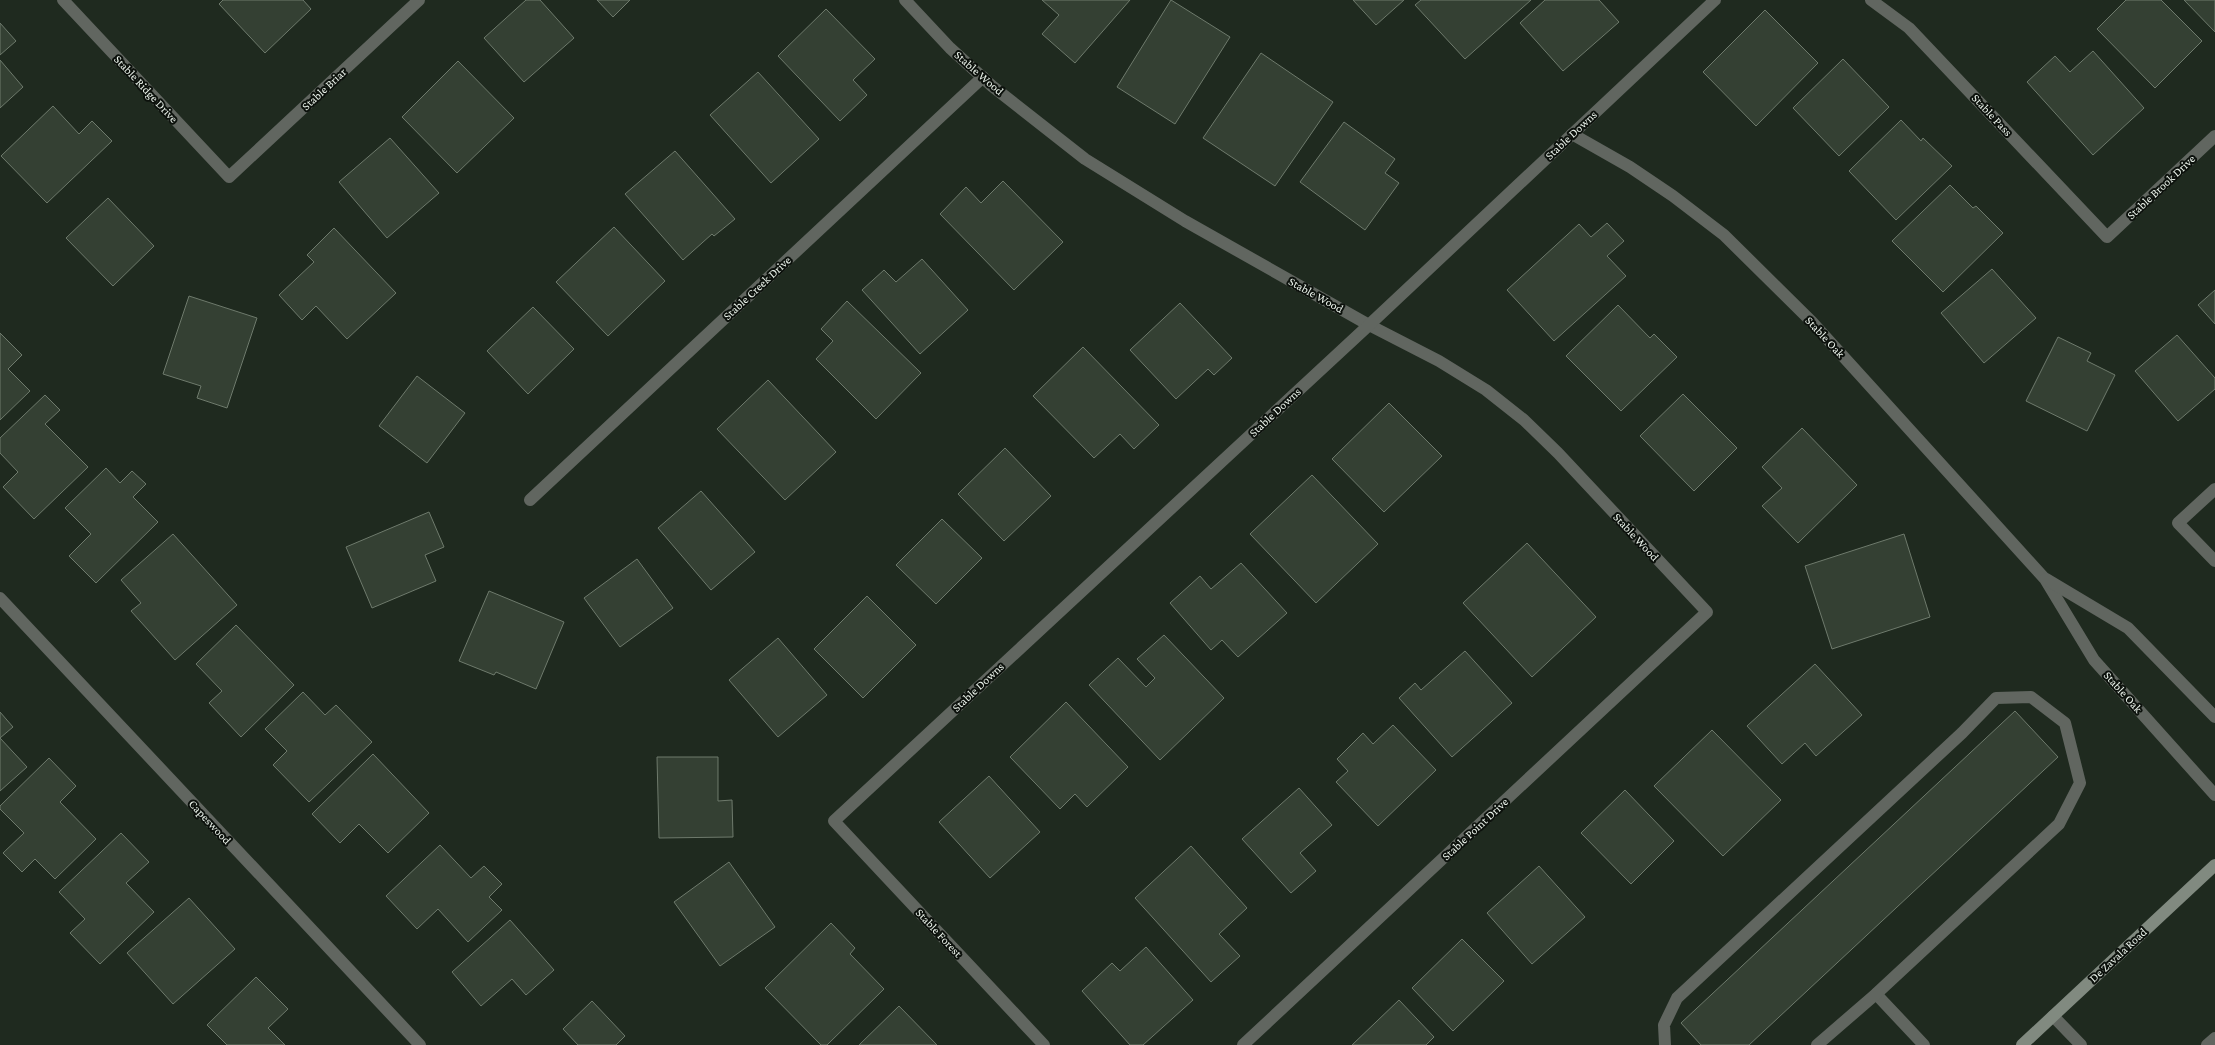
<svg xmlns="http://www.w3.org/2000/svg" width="2215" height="1045" font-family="'Crimson Pro',serif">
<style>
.building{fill:#344033;stroke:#6e7a6c}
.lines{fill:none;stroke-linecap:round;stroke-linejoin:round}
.lane{stroke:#616660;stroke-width:12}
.street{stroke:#616660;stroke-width:12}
.secondary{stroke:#818a80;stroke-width:12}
.labels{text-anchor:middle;stroke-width:4;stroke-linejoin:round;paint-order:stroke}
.street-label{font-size:12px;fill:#ebf3eb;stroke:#0c110c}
</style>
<rect width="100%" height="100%" fill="#1f2a1f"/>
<!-- building -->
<g class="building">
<polygon points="223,0 303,0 311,9 265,53 219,4"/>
<polygon points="526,0 540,0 574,38 524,82 484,38"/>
<polygon points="597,0 630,0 613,17"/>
<polygon points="1042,0 1130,0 1075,63 1042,34 1059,15"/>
<polygon points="1171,0 1230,37 1175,124 1117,87"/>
<polygon points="1353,0 1404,0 1376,25"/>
<polygon points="1421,0 1531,0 1465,59 1415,5"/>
<polygon points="1545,0 1599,0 1619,22 1563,71 1520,23"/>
<polygon points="2126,0 2161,0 2202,41 2155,88 2097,29"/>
<polygon points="2184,0 2215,0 2215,32"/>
<polygon points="826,9 875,59 853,80 867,95 840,121 778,56"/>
<polygon points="1765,10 1818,63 1756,126 1703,72"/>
<polygon points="0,23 16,41 0,55"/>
<polygon points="2093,51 2144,108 2093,155 2027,82 2055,56 2070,72"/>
<polygon points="1261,53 1333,102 1275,186 1203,138"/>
<polygon points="1843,59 1889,107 1839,156 1793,108"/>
<polygon points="0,60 23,87 0,108"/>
<polygon points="458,61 514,118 457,173 402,117"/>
<polygon points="758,72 819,139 771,183 710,115"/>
<polygon points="53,106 79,134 92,121 112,141 47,203 1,156"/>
<polygon points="1901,120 1921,141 1923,138 1952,166 1896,220 1849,171"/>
<polygon points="1344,122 1395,159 1385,173 1399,183 1365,230 1300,182"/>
<polygon points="390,138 439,193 387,238 339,182"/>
<polygon points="675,151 735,219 714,236 712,234 683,260 625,194"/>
<polygon points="1003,181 1063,242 1014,290 940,214 966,187 981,203"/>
<polygon points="1950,185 1973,208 1976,206 2003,233 1943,292 1892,241"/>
<polygon points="108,198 154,246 113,286 66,238"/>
<polygon points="1607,223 1624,241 1607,256 1626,276 1554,341 1507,290 1579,224 1591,237"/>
<polygon points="614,227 665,281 608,336 556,282"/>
<polygon points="334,228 396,293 347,339 316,306 302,320 279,295 314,262 307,255"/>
<polygon points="922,259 968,310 920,354 862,290 884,270 896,282"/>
<polygon points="1992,269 2036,318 1984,363 1941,313"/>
<polygon points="2215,290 2215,324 2198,305"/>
<polygon points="189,296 257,318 227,408 197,398 201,386 163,374"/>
<polygon points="847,301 921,373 876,419 816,359 833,341 821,329"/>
<polygon points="1180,303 1232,358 1214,375 1208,369 1176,399 1130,350"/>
<polygon points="1618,305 1650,338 1654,334 1677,357 1621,411 1566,356"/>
<polygon points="533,307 574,349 528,394 487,351"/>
<polygon points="0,333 22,355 8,369 30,391 0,420"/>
<polygon points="2177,335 2215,378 2215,389 2178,421 2135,371"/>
<polygon points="2058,337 2091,353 2087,361 2115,375 2087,431 2026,401"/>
<polygon points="1083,347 1159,425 1134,449 1120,434 1094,458 1033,396"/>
<polygon points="417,376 465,413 427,463 379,426"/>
<polygon points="768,380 836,452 785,500 717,429"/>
<polygon points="1683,394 1737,448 1694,491 1640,436"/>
<polygon points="45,395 60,410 45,424 88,467 34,519 3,487 18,472 0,453 0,438"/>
<polygon points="1389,403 1442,456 1384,512 1332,459"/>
<polygon points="1802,428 1857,485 1798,543 1762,506 1782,488 1762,467"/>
<polygon points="1005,448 1051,496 1004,541 958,494"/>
<polygon points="106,468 120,483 132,471 146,484 133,497 158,522 96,583 69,556 91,534 65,508"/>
<polygon points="1312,475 1378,544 1316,603 1250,534"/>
<polygon points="701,491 755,552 711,590 658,528"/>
<polygon points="429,512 444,547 425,555 436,581 372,608 346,547"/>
<polygon points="942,519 982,558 936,604 896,565"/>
<polygon points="173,534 237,605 175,660 131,611 141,603 121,580"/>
<polygon points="1904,534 1930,617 1832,649 1805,566"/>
<polygon points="1527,543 1596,617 1532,677 1463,603"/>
<polygon points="637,559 673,608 620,647 584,598"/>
<polygon points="1241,563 1287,613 1238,657 1222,640 1211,650 1170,603 1200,576 1211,589"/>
<polygon points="489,591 564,622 536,689 496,672 494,675 459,661"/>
<polygon points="867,596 916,645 863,698 814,649"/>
<polygon points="236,625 294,685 241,737 209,703 222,691 196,664"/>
<polygon points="1164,635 1224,698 1160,760 1089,685 1118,658 1146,687 1155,678 1137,659"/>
<polygon points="778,638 827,695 778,737 729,680"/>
<polygon points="1465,651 1512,703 1452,757 1399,698 1415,683 1421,690"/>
<polygon points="1815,664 1862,715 1816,756 1805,743 1782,764 1747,726"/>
<polygon points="303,692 325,715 336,705 372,742 309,802 273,765 287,751 265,729"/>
<polygon points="1066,702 1128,767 1087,807 1075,794 1060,809 1010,757"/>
<polygon points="2015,711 2058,757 1749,1045 1701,1045 1681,1023"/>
<polygon points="0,712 13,727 0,738 27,767 0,791"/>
<polygon points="1393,725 1436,770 1378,826 1336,782 1348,771 1337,759 1363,733 1373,744"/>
<polygon points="1712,730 1781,800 1723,856 1654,786"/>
<polygon points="373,754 429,813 388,853 359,824 340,843 312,814"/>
<polygon points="657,757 718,757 718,801 732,800 733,837 659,838"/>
<polygon points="49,758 76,786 60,802 96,839 55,879 35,859 22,872 3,853 24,833 0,809 0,806"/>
<polygon points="989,776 1040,832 990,878 939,822"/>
<polygon points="1299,788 1332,825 1300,853 1316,871 1291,893 1242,839"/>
<polygon points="1625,790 1674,841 1631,884 1581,833"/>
<polygon points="121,833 149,862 126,883 154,912 100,964 70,933 85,919 59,892"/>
<polygon points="440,845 471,878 484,866 502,884 489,897 502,910 468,942 438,909 417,929 386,896"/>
<polygon points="1191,846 1247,908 1219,934 1240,956 1211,982 1135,898"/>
<polygon points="729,862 775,927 720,966 674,902"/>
<polygon points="1539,866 1585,917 1532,964 1487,913"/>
<polygon points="189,898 235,949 173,1004 127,953"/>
<polygon points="510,920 554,970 526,995 512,979 481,1006 452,972"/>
<polygon points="831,923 855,948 850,954 884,989 827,1045 821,1045 765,988"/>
<polygon points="1462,939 1504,981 1453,1031 1412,988"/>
<polygon points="1146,947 1193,1000 1143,1045 1130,1045 1082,991 1112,963 1120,971"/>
<polygon points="256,977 288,1009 268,1028 285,1045 227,1045 207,1025"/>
<polygon points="1399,1000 1434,1037 1426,1045 1352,1045"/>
<polygon points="592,1001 625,1036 616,1045 578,1045 563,1029"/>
<polygon points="899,1006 937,1045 859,1045"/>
</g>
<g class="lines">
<!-- lane -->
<g class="lane">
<polyline points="2215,489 2178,523 2215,561"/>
<polyline points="1876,994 1924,1045"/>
<polyline points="2053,1016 2081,1045"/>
<polyline points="1665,1045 1664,1025 1677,998 1962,733 1996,698 2031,697 2065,723 2080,783 2059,824 1876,994 1817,1045"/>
<polyline points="2207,1045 2215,1038"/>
</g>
<!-- street -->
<g class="street">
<polyline points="63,0 229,177 419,0"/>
<polyline points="905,0 950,48 992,86 1085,159 1185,221 1369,325 1439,361 1486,390 1524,420 1558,453 1707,612 1243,1045"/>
<polyline points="1871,0 1909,28 2107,237 2215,136"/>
<polyline points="1572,134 1630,167 1673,196 1724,235 1812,322 2045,579 2094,660 2215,795"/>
<polyline points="530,500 983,77"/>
<polyline points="2046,579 2128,628 2215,717"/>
<polyline points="0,598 420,1045"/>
<polyline points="1044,1045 834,821 1369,325 1715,0"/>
</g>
<!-- secondary -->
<polyline class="secondary" points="2022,1045 2215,865"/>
</g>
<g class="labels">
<!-- street labels -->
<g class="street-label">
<text transform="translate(979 73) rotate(41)" y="4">Stable Wood</text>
<text transform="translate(146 89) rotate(47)" y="4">Stable Ridge Drive</text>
<text transform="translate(324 89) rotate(-43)" y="4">Stable Briar</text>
<text transform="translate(1992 115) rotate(47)" y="4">Stable Pass</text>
<text transform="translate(1571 135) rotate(-43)" y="4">Stable Downs</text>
<text transform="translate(2161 187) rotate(-43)" y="4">Stable Brook Drive</text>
<text transform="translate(757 288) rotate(-43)" y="4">Stable Creek Drive</text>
<text transform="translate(1316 295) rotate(29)" y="4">Stable Wood</text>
<text transform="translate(1825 337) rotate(47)" y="4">Stable Oak</text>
<text transform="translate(1275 412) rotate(-43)" y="4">Stable Downs</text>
<text transform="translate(1636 537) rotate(47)" y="4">Stable Wood</text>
<text transform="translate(978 687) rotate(-43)" y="4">Stable Downs</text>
<text transform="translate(2123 692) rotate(48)" y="4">Stable Oak</text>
<text transform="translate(210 822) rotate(47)" y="4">Capeswood</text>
<text transform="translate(1475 829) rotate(-43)" y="4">Stable Point Drive</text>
<text transform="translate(939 933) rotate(47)" y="4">Stable Forest</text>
<text transform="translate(2118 955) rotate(-43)" y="4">De Zavala Road</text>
</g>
</g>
</svg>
